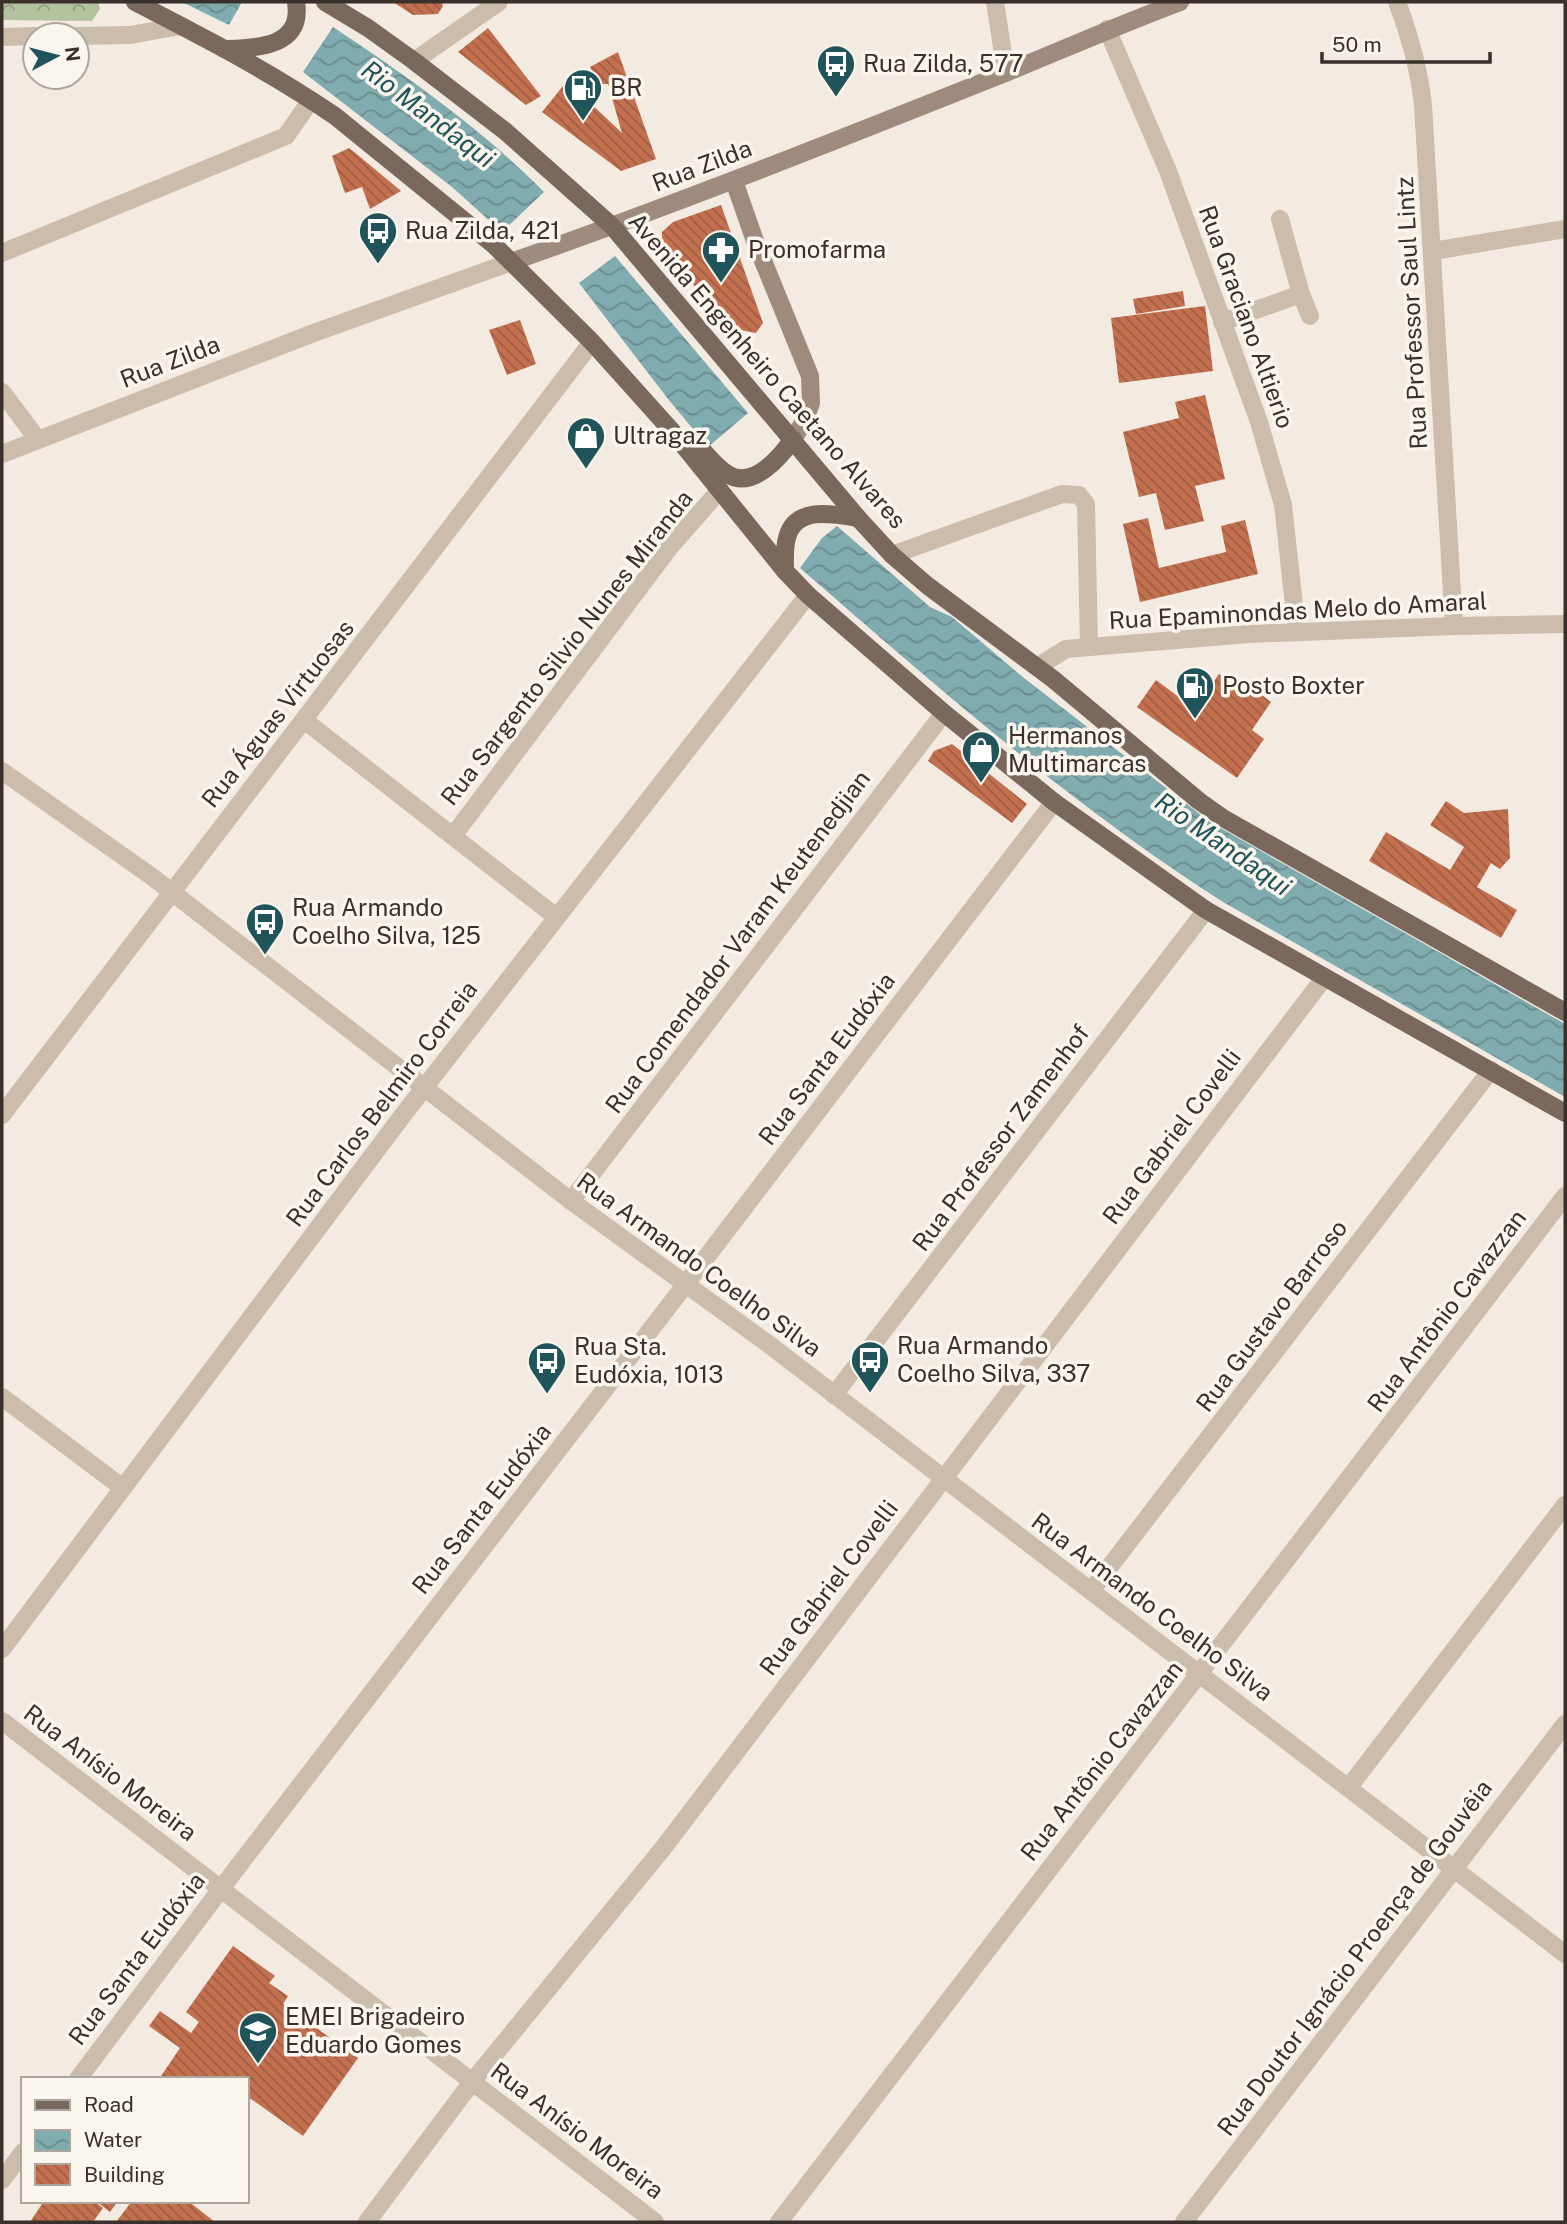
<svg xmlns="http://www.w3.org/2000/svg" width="1567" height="2224" font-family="'Public Sans',sans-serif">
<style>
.forest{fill:url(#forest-crowns)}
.water{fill:url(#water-waves)}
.building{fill:url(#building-back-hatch)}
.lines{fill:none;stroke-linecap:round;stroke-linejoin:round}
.minor{stroke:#cbbcac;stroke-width:18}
.tertiary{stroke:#cbbcac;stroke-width:18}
.secondary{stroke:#9f8b7e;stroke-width:18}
.primary{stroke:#7b685d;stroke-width:18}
.labels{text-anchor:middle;stroke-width:7;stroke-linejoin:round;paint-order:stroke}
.poi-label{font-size:24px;fill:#39302b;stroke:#faf5ed;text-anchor:start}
.street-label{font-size:24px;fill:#39302b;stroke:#faf5ed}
.water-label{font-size:26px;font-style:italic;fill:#21545a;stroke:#faf5ed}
</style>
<defs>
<pattern id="forest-crowns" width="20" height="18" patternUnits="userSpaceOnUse" patternTransform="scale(1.75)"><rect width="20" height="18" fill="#b5c2a0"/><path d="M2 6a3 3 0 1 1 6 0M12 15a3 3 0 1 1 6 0" fill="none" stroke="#949e83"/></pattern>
<pattern id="water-waves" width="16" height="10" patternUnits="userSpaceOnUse" patternTransform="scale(1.75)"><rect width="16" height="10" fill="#80abaf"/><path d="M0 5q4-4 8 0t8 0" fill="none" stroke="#6a8c8f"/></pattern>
<pattern id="building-back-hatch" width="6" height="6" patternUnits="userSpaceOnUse" patternTransform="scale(1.75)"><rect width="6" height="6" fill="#c3704f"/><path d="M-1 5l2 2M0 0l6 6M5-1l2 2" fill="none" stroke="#9f5c42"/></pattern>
</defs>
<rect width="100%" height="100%" fill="#f3ebe1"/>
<!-- forest -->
<polygon class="forest" points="2,2 98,2 100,9 92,21 2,20"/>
<!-- water -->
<g class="water">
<polygon points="182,2 242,2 229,25"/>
<path d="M333,27C407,76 482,129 544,192L502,232L452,187L303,72Z"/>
<polygon points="615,256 748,413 708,447 668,399 579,283"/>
<path d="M837,526L930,607L952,617L1024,678L1210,822L1565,1024V1097L1223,902C1071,805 935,685 800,568L822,538Z"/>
</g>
<!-- building -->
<g class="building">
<polygon points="393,2 441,2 443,6 438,14 413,15"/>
<polygon points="488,28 541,96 526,105 458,52"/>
<polygon points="618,52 656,159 621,171 542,112 567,81 622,133 608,84 599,84 590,67"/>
<polygon points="349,148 359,156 401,191 370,209 362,187 345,193 332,156"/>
<polygon points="721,205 763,323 756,333 729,328 662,246 662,232 673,222"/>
<polygon points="1183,291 1185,306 1136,314 1133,299"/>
<polygon points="1205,306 1213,371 1119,383 1111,318"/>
<polygon points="520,320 536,364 507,375 489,330"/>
<polygon points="1205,395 1225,479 1195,486 1204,521 1165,530 1156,493 1139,497 1123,432 1179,418 1175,402"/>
<polygon points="1148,518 1159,568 1226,552 1221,526 1245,520 1258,574 1140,602 1123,524"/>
<polygon points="1219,674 1239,688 1245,682 1271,702 1252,730 1264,739 1237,778 1137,707 1156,680 1195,709"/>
<polygon points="952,744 1027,804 1012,823 928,761 934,751"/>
<polygon points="1446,801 1464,813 1508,809 1510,858 1500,869 1491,863 1477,887 1517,910 1501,938 1369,861 1386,832 1450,870 1464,847 1430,825"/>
<polygon points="233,1946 275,1976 269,1983 288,1996 283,2004 358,2058 303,2136 247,2096 247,2079 159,2079 180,2048 149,2026 160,2011 191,2033 199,2022 186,2012"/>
<polygon points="44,2201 94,2201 103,2208 93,2222 30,2222"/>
<polygon points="96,2201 118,2201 110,2212"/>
<polygon points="132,2201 188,2201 215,2222 116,2222"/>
</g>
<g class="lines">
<!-- minor -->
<g class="minor">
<polyline points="995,2 1006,73"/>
<path d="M1397,2C1410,36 1419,68 1423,105L1454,626"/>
<polyline points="1107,29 1168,171 1259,422 1283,505 1297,632"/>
<polyline points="414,61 499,2"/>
<polyline points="1280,219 1301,294 1310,316"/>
<polyline points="1433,251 1565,229"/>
<polyline points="2,253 286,136 311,100"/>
<polyline points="1222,322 1301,294"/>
<polyline points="2,392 38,440"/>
<polyline points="892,555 1062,494 1079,495 1086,504 1089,647"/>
<polyline points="304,720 555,916"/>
<polyline points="453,836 669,548 720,490"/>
<polyline points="571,1201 944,713"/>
<polyline points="685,1285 1054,802"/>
<polyline points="834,1395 1206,910"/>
<polyline points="2,1397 123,1488"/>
<polyline points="1091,1591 1491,1070"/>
<polyline points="2,1649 403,1115 808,595"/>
<polyline points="2,1721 655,2222"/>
<polyline points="1349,1787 1565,1505"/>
<polyline points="367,2222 472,2082 664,1847 1324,978"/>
<polyline points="779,2222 1565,1196"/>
<polyline points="1184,2222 1565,1724"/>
</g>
<!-- tertiary -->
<g class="tertiary">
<polyline points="77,36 130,35 181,26"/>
<polyline points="2,37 35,36"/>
<polyline points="2,454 311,334 511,262"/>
<polyline points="1037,667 1066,649 1249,634 1454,626 1565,624"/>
<polyline points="2,771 151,876 571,1201 767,1343 1565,1954"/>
<polyline points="2,1115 592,342"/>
<polyline points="78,2079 236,1869 685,1285"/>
<polyline points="2,2180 23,2152"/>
</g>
<!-- secondary -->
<g class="secondary">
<polyline points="734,181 755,241 810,376 811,403 805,420 793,439"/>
<path d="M511,262C677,204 840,139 1003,74C1062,50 1121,24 1180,2"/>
</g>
<!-- primary -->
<g class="primary">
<path d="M135,2C203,37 271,72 335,116L494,245L592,342L671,430L785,571L808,595L944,713L1054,802L1206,910L1565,1113"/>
<polyline points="325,2 368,28 414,61 505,131 612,226 858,518 892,555 928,586 1053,679 1199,801 1223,818 1565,1012"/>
<path d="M228,49C259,48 303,46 296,2"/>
<path d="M693,440C704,451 716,468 729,475C754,489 781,456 793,439"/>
<path d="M785,571C785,560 784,548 787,538C795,505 835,514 858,518"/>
</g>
</g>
<!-- icons -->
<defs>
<g id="bus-pin" transform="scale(2.0125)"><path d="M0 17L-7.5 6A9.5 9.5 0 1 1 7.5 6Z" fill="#21545a" stroke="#faf5ed"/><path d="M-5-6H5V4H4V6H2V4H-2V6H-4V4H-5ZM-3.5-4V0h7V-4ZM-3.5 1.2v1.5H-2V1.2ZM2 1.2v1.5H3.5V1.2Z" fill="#fff"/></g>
<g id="fuel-pin" transform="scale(2.0125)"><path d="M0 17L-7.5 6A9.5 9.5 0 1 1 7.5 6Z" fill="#21545a" stroke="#faf5ed"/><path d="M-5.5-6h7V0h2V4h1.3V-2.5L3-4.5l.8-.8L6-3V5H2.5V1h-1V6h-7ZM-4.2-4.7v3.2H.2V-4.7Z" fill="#fff"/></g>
<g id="pharmacy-pin" transform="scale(2.0125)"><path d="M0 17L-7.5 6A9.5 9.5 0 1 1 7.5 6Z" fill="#21545a" stroke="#faf5ed"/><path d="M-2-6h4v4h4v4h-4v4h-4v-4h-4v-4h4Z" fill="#fff"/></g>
<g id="shop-pin" transform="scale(2.0125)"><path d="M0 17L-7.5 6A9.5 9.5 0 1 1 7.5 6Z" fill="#21545a" stroke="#faf5ed"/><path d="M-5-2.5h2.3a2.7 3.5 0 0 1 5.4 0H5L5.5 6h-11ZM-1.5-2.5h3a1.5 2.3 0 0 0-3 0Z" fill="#fff"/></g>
<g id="school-pin" transform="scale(2.0125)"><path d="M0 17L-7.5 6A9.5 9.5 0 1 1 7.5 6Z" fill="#21545a" stroke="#faf5ed"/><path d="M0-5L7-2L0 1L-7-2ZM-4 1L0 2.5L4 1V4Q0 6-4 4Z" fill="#fff"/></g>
</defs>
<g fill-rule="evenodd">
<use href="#bus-pin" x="836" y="64"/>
<use href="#fuel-pin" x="583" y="88"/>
<use href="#bus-pin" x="378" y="231"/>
<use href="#pharmacy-pin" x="721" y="250"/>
<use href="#shop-pin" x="586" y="436"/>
<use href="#fuel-pin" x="1195" y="686"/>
<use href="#shop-pin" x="981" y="750"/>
<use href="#bus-pin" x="265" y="922"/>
<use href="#bus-pin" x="870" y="1360"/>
<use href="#bus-pin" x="547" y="1361"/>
<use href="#school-pin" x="258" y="2031"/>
</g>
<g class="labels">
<!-- poi labels -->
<g class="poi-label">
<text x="863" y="72">Rua Zilda, 577</text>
<text x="610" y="96">BR</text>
<text x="405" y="239">Rua Zilda, 421</text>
<text x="748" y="258">Promofarma</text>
<text x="613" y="444">Ultragaz</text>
<text x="1222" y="694">Posto Boxter</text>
<text x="1008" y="744">Hermanos<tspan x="1008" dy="28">Multimarcas</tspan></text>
<text x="292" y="916">Rua Armando<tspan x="292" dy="28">Coelho Silva, 125</tspan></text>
<text x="897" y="1354">Rua Armando<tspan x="897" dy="28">Coelho Silva, 337</tspan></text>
<text x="574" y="1355">Rua Sta.<tspan x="574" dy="28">Eudóxia, 1013</tspan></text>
<text x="285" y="2025">EMEI Brigadeiro<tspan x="285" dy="28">Eduardo Gomes</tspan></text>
</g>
<!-- street labels -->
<g class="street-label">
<text transform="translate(702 166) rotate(-21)" y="8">Rua Zilda</text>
<text transform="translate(1412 313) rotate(-93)" y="8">Rua Professor Saul Lintz</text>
<text transform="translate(1246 317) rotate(70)" y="8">Rua Graciano Altierio</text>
<text transform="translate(170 362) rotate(-21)" y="8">Rua Zilda</text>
<text transform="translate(767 371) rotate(49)" y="8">Avenida Engenheiro Caetano Alvares</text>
<text transform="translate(1298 611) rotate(-3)" y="8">Rua Epaminondas Melo do Amaral</text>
<text transform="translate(567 648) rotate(-52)" y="8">Rua Sargento Silvio Nunes Miranda</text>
<text transform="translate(278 714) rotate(-52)" y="8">Rua Águas Virtuosas</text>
<text transform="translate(738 942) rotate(-53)" y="8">Rua Comendador Varam Keutenedjian</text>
<text transform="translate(827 1059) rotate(-53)" y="8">Rua Santa Eudóxia</text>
<text transform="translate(382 1104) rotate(-53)" y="8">Rua Carlos Belmiro Correia</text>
<text transform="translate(1172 1137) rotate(-53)" y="8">Rua Gabriel Covelli</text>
<text transform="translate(1001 1138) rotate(-53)" y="8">Rua Professor Zamenhof</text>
<text transform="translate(699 1265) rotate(36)" y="8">Rua Armando Coelho Silva</text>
<text transform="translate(1447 1311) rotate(-53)" y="8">Rua Antônio Cavazzan</text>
<text transform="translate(1272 1316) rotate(-53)" y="8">Rua Gustavo Barroso</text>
<text transform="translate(482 1509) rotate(-52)" y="8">Rua Santa Eudóxia</text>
<text transform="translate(829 1588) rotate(-53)" y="8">Rua Gabriel Covelli</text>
<text transform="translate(1152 1607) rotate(37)" y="8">Rua Armando Coelho Silva</text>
<text transform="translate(1102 1761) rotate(-52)" y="8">Rua Antônio Cavazzan</text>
<text transform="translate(110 1773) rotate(37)" y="8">Rua Anísio Moreira</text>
<text transform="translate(1355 1958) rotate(-53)" y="8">Rua Doutor Ignácio Proença de Gouvêia</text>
<text transform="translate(137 1959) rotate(-53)" y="8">Rua Santa Eudóxia</text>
<text transform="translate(577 2131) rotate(37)" y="8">Rua Anísio Moreira</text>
</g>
<!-- water labels -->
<g class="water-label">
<text transform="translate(428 114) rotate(37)" y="9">Rio Mandaqui</text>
<text transform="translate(1223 844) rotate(35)" y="9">Rio Mandaqui</text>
</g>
</g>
<!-- border -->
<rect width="1567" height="2224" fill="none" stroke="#39302b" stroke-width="7"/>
<!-- legend -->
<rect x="21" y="2077" width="228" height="126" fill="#faf5ed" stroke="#ada69f" stroke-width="2"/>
<rect x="35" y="2100" width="35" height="10" fill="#7b685d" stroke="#ada69f" stroke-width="2"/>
<text x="84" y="2112" font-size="21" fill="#39302b">Road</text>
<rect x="35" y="2130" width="35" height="21" fill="url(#water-waves)" stroke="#ada69f" stroke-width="2"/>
<text x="84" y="2147" font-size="21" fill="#39302b">Water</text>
<rect x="35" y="2164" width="35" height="21" fill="url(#building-back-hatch)" stroke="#ada69f" stroke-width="2"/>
<text x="84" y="2182" font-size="21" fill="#39302b">Building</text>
<!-- north arrow -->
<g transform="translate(56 56) rotate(83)"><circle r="33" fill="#faf5ed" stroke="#ada69f" stroke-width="2"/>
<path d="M0-5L12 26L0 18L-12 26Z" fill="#21545a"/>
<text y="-10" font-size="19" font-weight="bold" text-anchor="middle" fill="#39302b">N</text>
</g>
<!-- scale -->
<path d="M1322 52v10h168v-10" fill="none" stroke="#39302b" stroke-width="3.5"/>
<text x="1332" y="52" font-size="21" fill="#39302b" stroke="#faf5ed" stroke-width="5" paint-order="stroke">50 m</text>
</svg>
